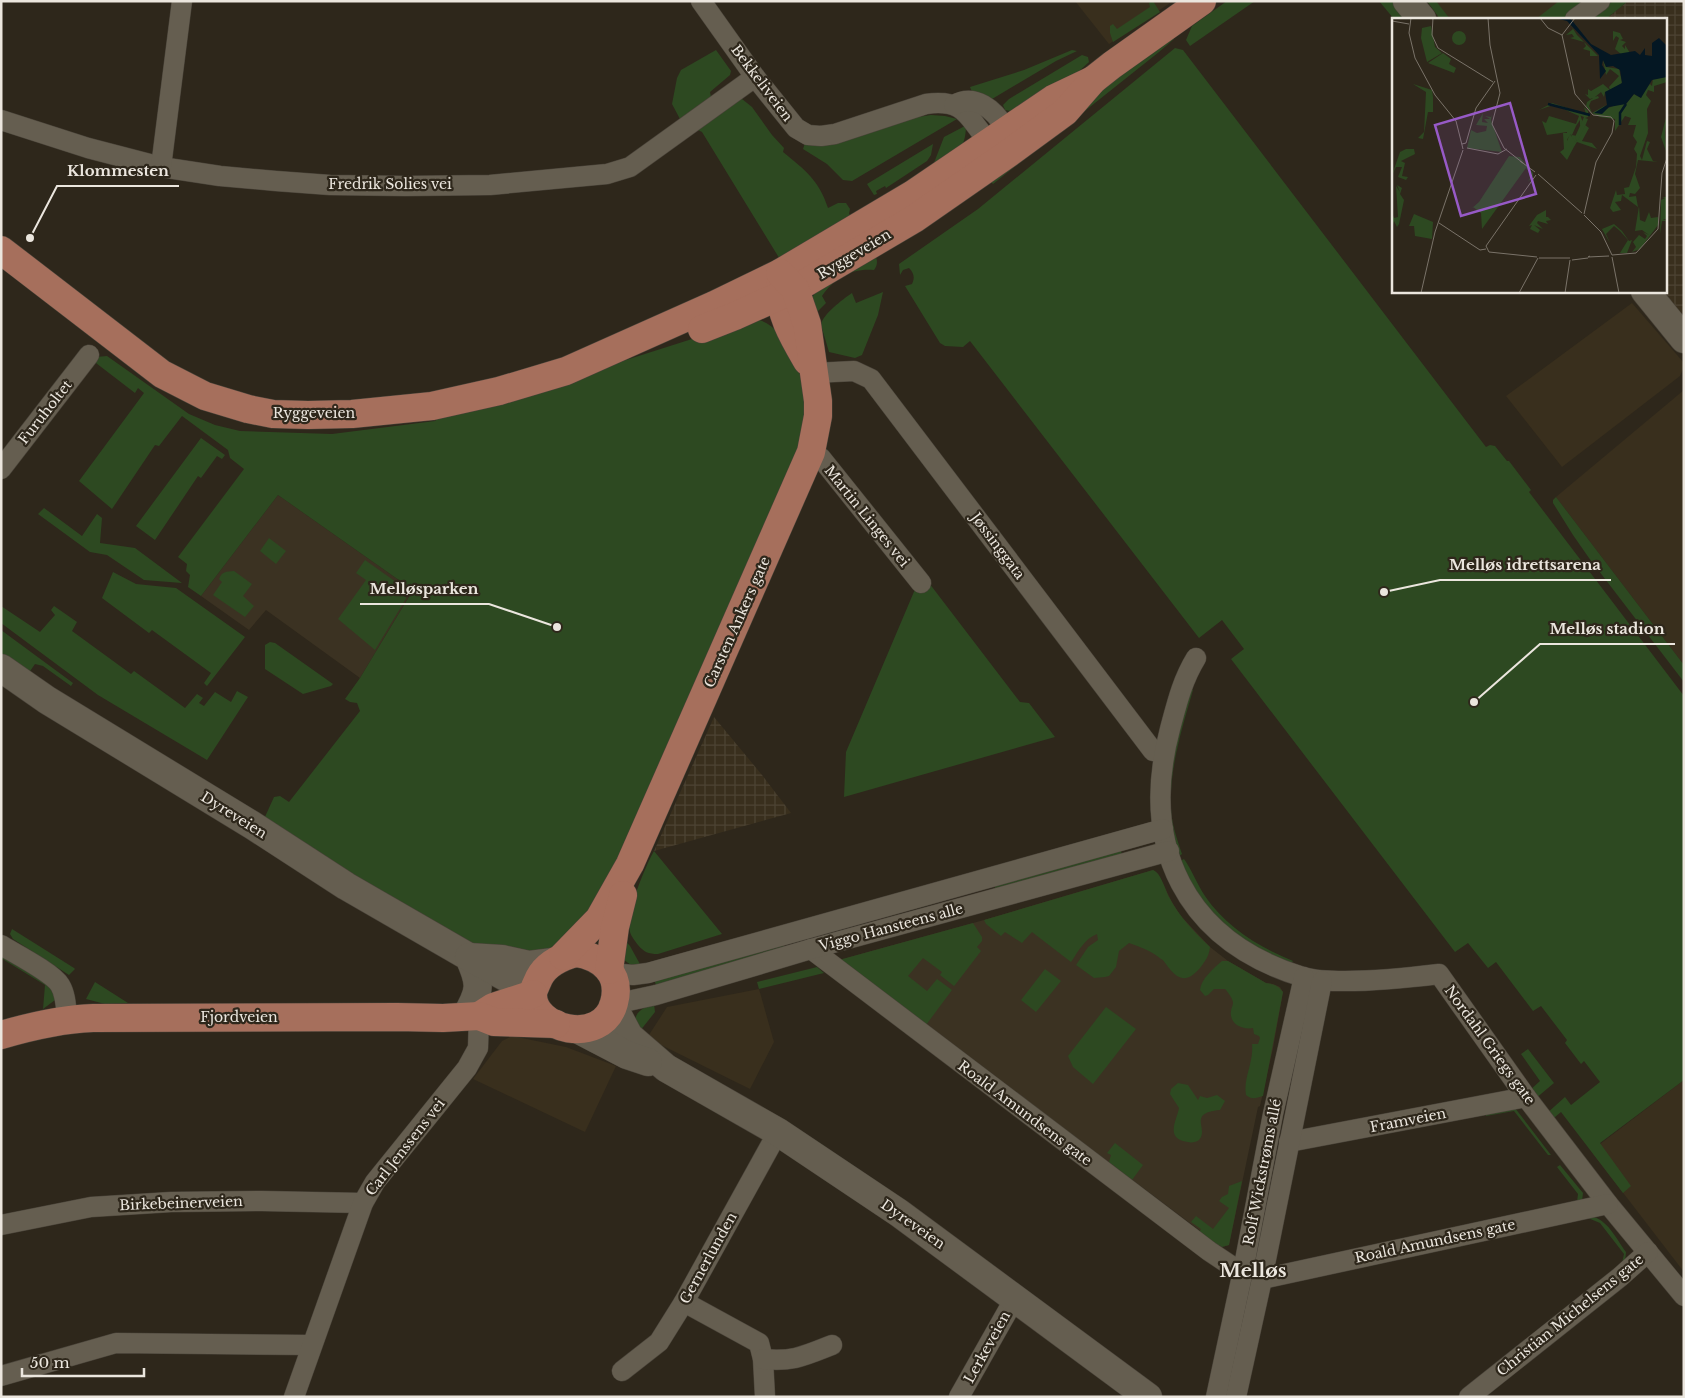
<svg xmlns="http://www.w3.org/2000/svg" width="1685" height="1398" font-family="'Libre Baskerville',serif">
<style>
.built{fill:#392f1d}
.industrial{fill:url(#industrial-grid)}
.education{fill:#3b3222}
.green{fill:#2d4921}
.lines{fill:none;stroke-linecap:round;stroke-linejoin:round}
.street-casing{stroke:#494339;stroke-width:21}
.secondary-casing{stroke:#494339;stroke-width:29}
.primary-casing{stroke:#494339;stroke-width:29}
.street{stroke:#655e50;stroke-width:20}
.secondary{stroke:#655e50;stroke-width:28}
.primary{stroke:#a66f5c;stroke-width:28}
.labels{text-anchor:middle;stroke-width:4.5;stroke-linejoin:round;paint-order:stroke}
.street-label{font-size:14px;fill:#ebe6de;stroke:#2e271b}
.district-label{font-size:19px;font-weight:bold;fill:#ebe6de;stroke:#2e271b}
.inset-river{fill:none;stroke:#041723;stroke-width:2.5}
.inset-road{fill:none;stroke:#7a7369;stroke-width:1}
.view{fill:#975ac7;fill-opacity:0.15;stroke:#975ac7;stroke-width:2.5}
.inset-edge{fill:none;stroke:#ebe6de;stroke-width:2.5}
.leader{fill:none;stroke:#ebe6de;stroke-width:2}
.callout-dot{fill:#ebe6de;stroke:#2e271b;stroke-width:2}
.callout-label{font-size:15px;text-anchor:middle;font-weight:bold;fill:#ebe6de;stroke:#2e271b;stroke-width:4.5;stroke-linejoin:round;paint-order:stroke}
</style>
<defs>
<pattern id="industrial-grid" width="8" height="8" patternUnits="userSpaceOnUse" patternTransform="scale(1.25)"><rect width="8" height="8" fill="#392f1d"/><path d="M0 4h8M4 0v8" fill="none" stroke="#4c4333"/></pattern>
</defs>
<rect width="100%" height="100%" fill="#2e271b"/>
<!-- built -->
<g class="built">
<polygon points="1075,1 1173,1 1109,44"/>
<polygon points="1427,1 1587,1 1564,19 1440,19"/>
<polygon points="1632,303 1684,363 1684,367 1680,376 1562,467 1506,396"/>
<polygon points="1684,390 1684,665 1556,497"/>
<polygon points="759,989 774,1042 750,1089 647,1038 667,1007"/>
<polygon points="512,1036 566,1047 616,1066 585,1132 473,1079 502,1041"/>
<polygon points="1684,1080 1684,1272 1591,1151"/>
</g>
<!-- industrial -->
<g class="industrial">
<polygon points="1628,1 1684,1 1684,318 1662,291 1666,291 1666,19 1606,19"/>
<polygon points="714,717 762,775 791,813 654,851"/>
</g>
<!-- education -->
<g class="education">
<polygon points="278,495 413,590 360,678 266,610 249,630 201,596"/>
<polygon points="1153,870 1158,874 1172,902 1180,915 1210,947 1228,961 1266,983 1273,984 1280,987 1283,992 1273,1048 1260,1106 1258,1107 1229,1245 1222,1247 839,960 984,920"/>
</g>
<!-- green -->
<g class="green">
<polygon points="1151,1 1153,1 1160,12 1113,42 1110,33 1110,26 1113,24 1117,29 1150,7 1149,3"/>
<polygon points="1227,1 1255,1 1190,46 1186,40 1192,26"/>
<polygon points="1379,1 1394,1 1409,19 1394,19"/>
<polygon points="1427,1 1436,1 1450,19 1440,19"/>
<polygon points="1559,1 1584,1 1585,3 1564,19 1536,19"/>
<polygon points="1613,1 1628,1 1606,19 1589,19"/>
<polygon points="1174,32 1174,39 1159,52 993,184 990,181"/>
<path d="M1175,48L1183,50L1486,447L1490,445L1495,446L1507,461H1509L1531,490L1529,492L1684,696V1080L1600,1143L1631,1186L1623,1193L1561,1112L1549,1122L1545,1115L1565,1097L1571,1105L1600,1082L1584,1061L1581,1064L1565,1043L1567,1040L1541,1006L1533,1011L1496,962L1488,968L1468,943L1455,952L1231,659L1244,649L1222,620L1199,638L970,341L963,347L945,346L940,343L905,286L912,284C915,278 914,273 909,268L903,270L900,275L899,264L978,209Z"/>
<polygon points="716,50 731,71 730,75 710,92 711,97 680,119 672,104 677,78 681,70"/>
<polygon points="1072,50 1077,51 1056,61 992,99 972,92 970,87 1024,70"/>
<polygon points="1082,55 1088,57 1089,62 1076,74 1015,112 1005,110 1003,105 1009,99"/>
<path d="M735,98L742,99L752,107L772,135L784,148L783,152C805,170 819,180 828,208L838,203H846L850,209L849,214L852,217L781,261L702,132L694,128Z"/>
<polygon points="931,115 945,116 957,119 852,181 843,180 827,164 803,149 805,143 918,117"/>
<path d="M963,127H966C965,154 953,154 932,168L944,137Z"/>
<polygon points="933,144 931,155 927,161 886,188 885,186 876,191 877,194 874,195 867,184"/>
<path d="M873,251C877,258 879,263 874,270C852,268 834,278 822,296L826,303L812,317V298L816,291Z"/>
<path d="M883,292L878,315L862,355L855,358L829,352L821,325C822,315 843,299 852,293L856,303Z"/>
<path d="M759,320C787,327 808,384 806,411C804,425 800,439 797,453L595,913L554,948L532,954L462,942L264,819L274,797L280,796L289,802L360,711L357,703L350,702L345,699L360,678L413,590L278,495L201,596L188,587L190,575L186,571L187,564L178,557L244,469L230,458L228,450L182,416L159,446L155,445L112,509L79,481L144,393L138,388L135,393L92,360L96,357L107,356L189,414L215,425L240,431L332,434L435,421L444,414L535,394L626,360L714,332Z"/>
<polygon points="201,438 225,455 222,459 217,456 201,478 198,476 155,540 136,526"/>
<polygon points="1556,497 1684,665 1684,682 1589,558 1573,535 1553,503 1553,500"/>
<polygon points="44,508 82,536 97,514 102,518 100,543 135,548 182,583 144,580 107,555 90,552 38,514"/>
<polygon points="269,538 286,551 276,564 260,551"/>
<polygon points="365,560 410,592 375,650 338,619 366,580 356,573"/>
<path d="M234,571L252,584L243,596L254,606L245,617L213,595L222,582L219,579C222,571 226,572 234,571Z"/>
<polygon points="113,572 136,584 176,588 245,637 207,686 204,683 211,673 152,630 149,633 102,598"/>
<polygon points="926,579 1020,702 1029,703 1055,737 844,797 846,752 916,587"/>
<polygon points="1,606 40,632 55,615 51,610 54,606 77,622 72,631 131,674 134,671 185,708 197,694 203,698 199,703 204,706 215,692 231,702 237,691 248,697 207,760 98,695 1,623"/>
<polygon points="1,630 73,683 71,686 43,666 35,664 28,674 1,656"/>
<polygon points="270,642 275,643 333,684 331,686 303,694 265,669 265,645"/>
<path d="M1191,689L1193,690C1182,728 1169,769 1171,809C1172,825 1177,839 1182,854L1179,856L1171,833L1170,766Z"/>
<polygon points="1121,849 1122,857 996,891 994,885"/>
<path d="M654,851L722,934L658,954C648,954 644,952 638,945C635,941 631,936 630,932C625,914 645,867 654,851Z"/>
<path d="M1184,859C1192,870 1197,884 1205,896C1225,926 1260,948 1293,961L1290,965C1260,952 1227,931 1205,904C1195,891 1188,876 1180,861Z"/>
<path d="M1153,870C1161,873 1165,889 1169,897C1179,916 1194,932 1210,947C1209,956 1206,960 1200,968C1189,981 1180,982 1169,968C1166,965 1165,961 1161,959C1152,951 1140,947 1129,943L1119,951L1116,967L1109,976L1105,977L1094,978L1076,965L1088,947L1098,940L1097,934C1084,939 1078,952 1071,962L1032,932L1022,943L1005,932L1001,936L986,924L984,920Z"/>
<polygon points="973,923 982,937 982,941 977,947 981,951 955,985 954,986 940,975 942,972 923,958 908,976 927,991 937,979 952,990 926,1025 839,960"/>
<polygon points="12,929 74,968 75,969 69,975 13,939 10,934"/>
<polygon points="620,935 630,946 641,966 631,965 624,960"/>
<polygon points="783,943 785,950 657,987 654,980"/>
<path d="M1,954C17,964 54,981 55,1000L43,1009L45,985L1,958Z"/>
<path d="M1222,961H1228L1266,983C1274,984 1279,986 1283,992L1263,1096C1256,1098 1252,1100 1246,1095C1243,1078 1254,1062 1252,1044H1258L1260,1038L1259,1036L1254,1034L1253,1028C1242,1030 1229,1024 1231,1011C1231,1008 1233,1006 1233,1003C1233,999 1228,992 1225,989H1214L1208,995L1205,996L1200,990C1201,979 1213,969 1222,961Z"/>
<polygon points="817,967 824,973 759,989 757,982"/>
<polygon points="1045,969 1061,981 1036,1012 1021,1000"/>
<polygon points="95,982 128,1003 105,1004 86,999"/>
<path d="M654,1004L655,1012L636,1036C633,1018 634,1010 654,1004Z"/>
<polygon points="1106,1007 1136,1029 1093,1084 1073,1067 1068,1056"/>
<polygon points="1528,1049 1554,1083 1535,1099 1529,1091 1540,1081 1521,1054"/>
<path d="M1178,1083L1188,1085L1198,1100L1200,1096L1207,1098L1217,1095L1225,1101L1220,1110C1186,1113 1210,1129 1199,1140C1197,1142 1191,1143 1188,1142C1164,1139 1177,1120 1179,1108L1170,1094L1171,1089Z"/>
<polygon points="1515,1108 1551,1155 1548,1155 1514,1111 1486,1116 1486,1113"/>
<polygon points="1115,1143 1143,1165 1132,1180 1109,1162 1111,1155 1107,1153"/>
<polygon points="1560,1165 1583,1193 1582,1201 1577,1202 1578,1194 1557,1167"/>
<polygon points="1242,1181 1229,1245 1222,1247 1219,1245 1217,1247 1187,1225 1188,1223 1200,1231 1201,1229 1191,1222 1196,1216 1213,1229 1229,1208 1219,1201 1222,1197 1228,1194 1229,1186"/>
<path d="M1594,1217C1609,1222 1617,1240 1626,1252L1625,1263H1622L1624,1254L1600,1223L1588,1218Z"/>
</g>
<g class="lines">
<!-- street casing -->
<g class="street-casing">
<g id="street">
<path d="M701,1L755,77L796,128L808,135L821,136L835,134L926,104C976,97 967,131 1001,149"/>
<polyline points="1575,19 1600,1"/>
<path d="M954,105C975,93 995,110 1005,128C1007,133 1007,139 1008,144"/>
<polyline points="1,120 88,148 161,167 220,176 276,181 330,185 405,186 490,185 607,174 630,167 755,77"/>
<polyline points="161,167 182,1"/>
<polyline points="814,373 854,371 871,379 1153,751 1164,753"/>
<polyline points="811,452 821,458 921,583"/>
<polyline points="1,469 89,355"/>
<path d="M1196,658C1182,681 1177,703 1170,729C1139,846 1185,941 1303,977C1317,981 1331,981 1345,981C1377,981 1407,978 1439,974L1526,1097L1608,1204L1684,1296"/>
<path d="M1,945C14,953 53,973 60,985C66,995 66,1007 67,1019"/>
<polyline points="811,949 1209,1251 1230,1265 1243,1271"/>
<polyline points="611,973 633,975 648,973 1163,829"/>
<polyline points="614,1004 656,995 811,949 1169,851"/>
<polyline points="1289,1142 1526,1097"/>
<polyline points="1,1225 91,1207 171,1202 262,1201 363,1203"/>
<polyline points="1262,1279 1608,1204"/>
<polyline points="684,1302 759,1343 763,1359 765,1397"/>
<path d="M763,1359C793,1362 804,1356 832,1345"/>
<polyline points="622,1371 659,1342 684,1302 778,1132"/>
<polyline points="1,1376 116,1343 312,1345"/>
<polyline points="294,1397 363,1203 375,1182 467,1068 478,1048 479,1016"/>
<polyline points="959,1397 1015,1298"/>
<polyline points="1216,1397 1243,1271 1273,1114 1304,977"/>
<polyline points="1236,1397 1262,1279 1322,981"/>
<polyline points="1469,1397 1620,1277 1648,1252"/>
</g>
</g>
<!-- secondary casing -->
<g class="secondary-casing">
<g id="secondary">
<polyline points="1407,1 1422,19"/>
<polyline points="1645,291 1684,339"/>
<path d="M1,668L47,700L252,825L346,886L469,957C481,984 481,990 466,1016"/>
<polyline points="535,987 518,984 469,957 502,959 529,965 553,962"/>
<polyline points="613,1006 629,1036 666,1068 778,1132 899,1213 1148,1397"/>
<polyline points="579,1030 627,1055 648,1062"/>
</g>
</g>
<!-- primary casing -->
<g class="primary-casing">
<g id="primary">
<polyline points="1,250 162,374 205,396 248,409 273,414 308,415 352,414 432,406 499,391 566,371 714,305 780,273 913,194 1053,99 1093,80"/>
<path d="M780,286C779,314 793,337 807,361"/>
<polyline points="702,329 735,316 795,289 914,219 1009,153 1065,112 1093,80 1112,65 1202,1"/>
<path d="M576,953C602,957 622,974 614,1003C602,1047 531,1030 533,993C534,988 537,983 539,978C546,964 561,957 576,953Z"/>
<polyline points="563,956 599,919 630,864 811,452 818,416 818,401 807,324 795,289 780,273"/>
<polyline points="609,970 615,927 623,895"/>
<polyline points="479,1016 493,1007 533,994"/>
<path d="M1,1035C32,1026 61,1019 93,1018L397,1017L443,1018L479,1016L494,1022L556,1024"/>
</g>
</g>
<!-- street -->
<use href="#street" class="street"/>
<!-- secondary -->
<use href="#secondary" class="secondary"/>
<!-- primary -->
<use href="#primary" class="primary"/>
</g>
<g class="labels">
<!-- street labels -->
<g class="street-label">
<text transform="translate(762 83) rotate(53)" y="5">Bekkeliveien</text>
<text x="390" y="189">Fredrik Solies vei</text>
<text transform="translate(854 254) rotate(-31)" y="5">Ryggeveien</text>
<text transform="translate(45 412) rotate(-52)" y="5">Furuholtet</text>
<text x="314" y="418">Ryggeveien</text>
<text transform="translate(867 516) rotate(51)" y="5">Martin Linges vei</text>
<text transform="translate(998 546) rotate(53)" y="5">Jøssinggata</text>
<text transform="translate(737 622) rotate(-66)" y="5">Carsten Ankers gate</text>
<text transform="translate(234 815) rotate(32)" y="5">Dyreveien</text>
<text transform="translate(891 927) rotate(-15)" y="5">Viggo Hansteens alle</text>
<text x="239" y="1022">Fjordveien</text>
<text transform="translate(1490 1045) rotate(54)" y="5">Nordahl Griegs gate</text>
<text transform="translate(1025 1113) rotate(37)" y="5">Roald Amundsens gate</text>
<text transform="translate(1408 1120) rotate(-11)" y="5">Framveien</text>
<text transform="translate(405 1147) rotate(-52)" y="5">Carl Jenssens vei</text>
<text transform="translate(1262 1172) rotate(-79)" y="5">Rolf Wickstrøms allé</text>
<text transform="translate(181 1203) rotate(-2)" y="5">Birkebeinerveien</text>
<text transform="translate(913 1224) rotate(35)" y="5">Dyreveien</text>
<text transform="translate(1435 1241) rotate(-12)" y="5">Roald Amundsens gate</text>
<text transform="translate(708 1258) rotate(-61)" y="5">Gernerlunden</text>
<text transform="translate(1570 1315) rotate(-39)" y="5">Christian Michelsens gate</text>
<text transform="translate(987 1347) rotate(-61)" y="5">Lerkeveien</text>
</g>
<!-- district labels -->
<g class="district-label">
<text x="1253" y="1277">Melløs</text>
</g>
</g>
<!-- overview -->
<g transform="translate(1392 18)">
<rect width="275" height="275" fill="#2e271b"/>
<path d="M60 20a7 7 0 1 1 14 0a7 7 0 1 1-14 0ZM21,66L40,72L41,79V94H36L31,121L26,120L32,114L34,74ZM211,66L218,72L226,68L220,72L213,74L212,79L209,74L203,79L206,78L207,80L199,83L197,88L200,95L194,88L195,84L201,80L198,81L193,76L196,77V71L199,73ZM174,92L188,96L191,105L188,108V102L184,108L180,117L185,118L184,123L193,107L197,110L190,123L200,125L205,131L185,124L182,128L179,116L174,123L175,114L155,117L150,103L158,107L154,105L157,98L184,106L187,98ZM91,95L90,104L96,105L92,101H98L93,98L99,99L100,96L99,102L110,134L75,130L79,112L85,115L94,113L95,108L84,107ZM14,131H22L23,136L9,143L13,145L10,158L16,159L14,162L6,159L10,149H4L0,157L8,134ZM117,138L128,139L141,155V158L136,164L140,156L134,150L90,211L89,195L81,189L79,191L87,184ZM270,179H275V201H271L275,203H270L268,216L269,182L273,180ZM247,188L248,202L253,204L257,194L259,200L266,199V207L248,231L240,234L244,229L241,224L247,217L253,221L255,218L251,214L257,217L250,212L243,213ZM154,192V199H156L159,202L154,203L156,206L146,203L145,205L151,211L142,207L148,212L146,215L138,211L140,207L137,208L145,197ZM207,206L210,211L222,206L230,213L237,223L240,222L235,235H228L236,222L228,213L222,208L214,216L218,225Z" fill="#2d4921"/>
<path d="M178,6L185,17L206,38H198V33L191,31L194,28L192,24L178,20L182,19L180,16L174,17L181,11ZM221,13L228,15L231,21L228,22L234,24L230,28L233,31V27L238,35L230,37L223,31L227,20L224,18L221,23ZM211,42L214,49L227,51L230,64L228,68L218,72L217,69L227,58L218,51L214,57ZM270,59H275V64L262,68V74L256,72L254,77L259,83L255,91L256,115L248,138L250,142L255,123L258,124L255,131L261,143L266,144L246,142L243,156L248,170L243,176L238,175L237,179L244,178L246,189L230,177L229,183L223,184L229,192L221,194L218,190L224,172L225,177L233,176L232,170L237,169L244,149L245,136L242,131L245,124L241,118L244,107H236L239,100L233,98L223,113V101L208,99L200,95L214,87L205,95L228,85L234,86L242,76L249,80L251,72L258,66L260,68L261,61ZM160,85L194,96L192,89L196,93V99L193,100L196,101L194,106L185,124L183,119L192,99L161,87L147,92ZM275,96L273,115L274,133L269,119ZM171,115H175V123L178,116L184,125L175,142L168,134L172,131ZM5,167L10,170L8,176L12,182L7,206L5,209L2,203L0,210V195L2,200L6,199L4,168L8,174ZM22,196L41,204L40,221L23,218L22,208H17Z" fill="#2d4921"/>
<path d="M39,8L43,29L50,35L35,44L29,20L30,10ZM51,35L59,41L57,46L64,50L62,55L36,45Z" fill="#2d4921"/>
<path d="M163,0H178L199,26L219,37L243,33L248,37L253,30V37L260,38V25L267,20L275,28V59L260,62L249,80L242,76L234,86L217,89L210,96L202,95L215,87L213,74L230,65L228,52L221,48L214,49L211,42L210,47L214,53L208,61L207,37L175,3Z" fill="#041723"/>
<path class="inset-river" d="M156,86L198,97M228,107V95L234,86"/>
<path class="inset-road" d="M19,0L17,15L23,40L43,77L64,103L71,131M41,0L40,17L46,30L101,64M96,0L98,27L108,75L100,106L112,130L131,145M148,0L156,10L170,17M0,3L17,6M170,17L183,76L201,97L219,99L222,103L220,115L204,144L192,196M170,17L183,0M70,126L74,125L84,90L103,63M75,130L106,136L115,131M128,143L143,154M146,156L190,195M192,197L209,214L220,237M47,205L88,232L94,231M94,228L144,157M94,228L97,234L145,239M220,237L244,235L266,211L270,155L275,140M198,238L196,239L217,238M220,239L227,275M147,240H178M180,242L196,240M29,275L43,214L71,132M127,275L146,240M173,275L178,242"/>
<path class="view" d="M118,85L144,176L69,198L43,107Z"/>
<rect width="275" height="275" class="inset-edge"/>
</g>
<!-- callouts -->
<path class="leader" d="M30 238L57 186H179M1384 592L1440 580H1611M557 627L489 604H360M1474 702L1540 644H1675"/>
<g class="callout-dot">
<circle cx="30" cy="238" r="5"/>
<circle cx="1384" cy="592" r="5"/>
<circle cx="557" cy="627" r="5"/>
<circle cx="1474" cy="702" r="5"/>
</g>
<g class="callout-label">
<text x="118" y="176">Klommesten</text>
<text x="1525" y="570">Melløs idrettsarena</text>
<text x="424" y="594">Melløsparken</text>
<text x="1607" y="634">Melløs stadion</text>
</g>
<!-- border -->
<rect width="1685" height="1398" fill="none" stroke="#ebe6de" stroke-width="5"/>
<!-- scale -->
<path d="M22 1368v8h122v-8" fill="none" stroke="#ebe6de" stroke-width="2.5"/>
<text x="30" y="1368" font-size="15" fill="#ebe6de" stroke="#2e271b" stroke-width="4" paint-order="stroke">50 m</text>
</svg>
